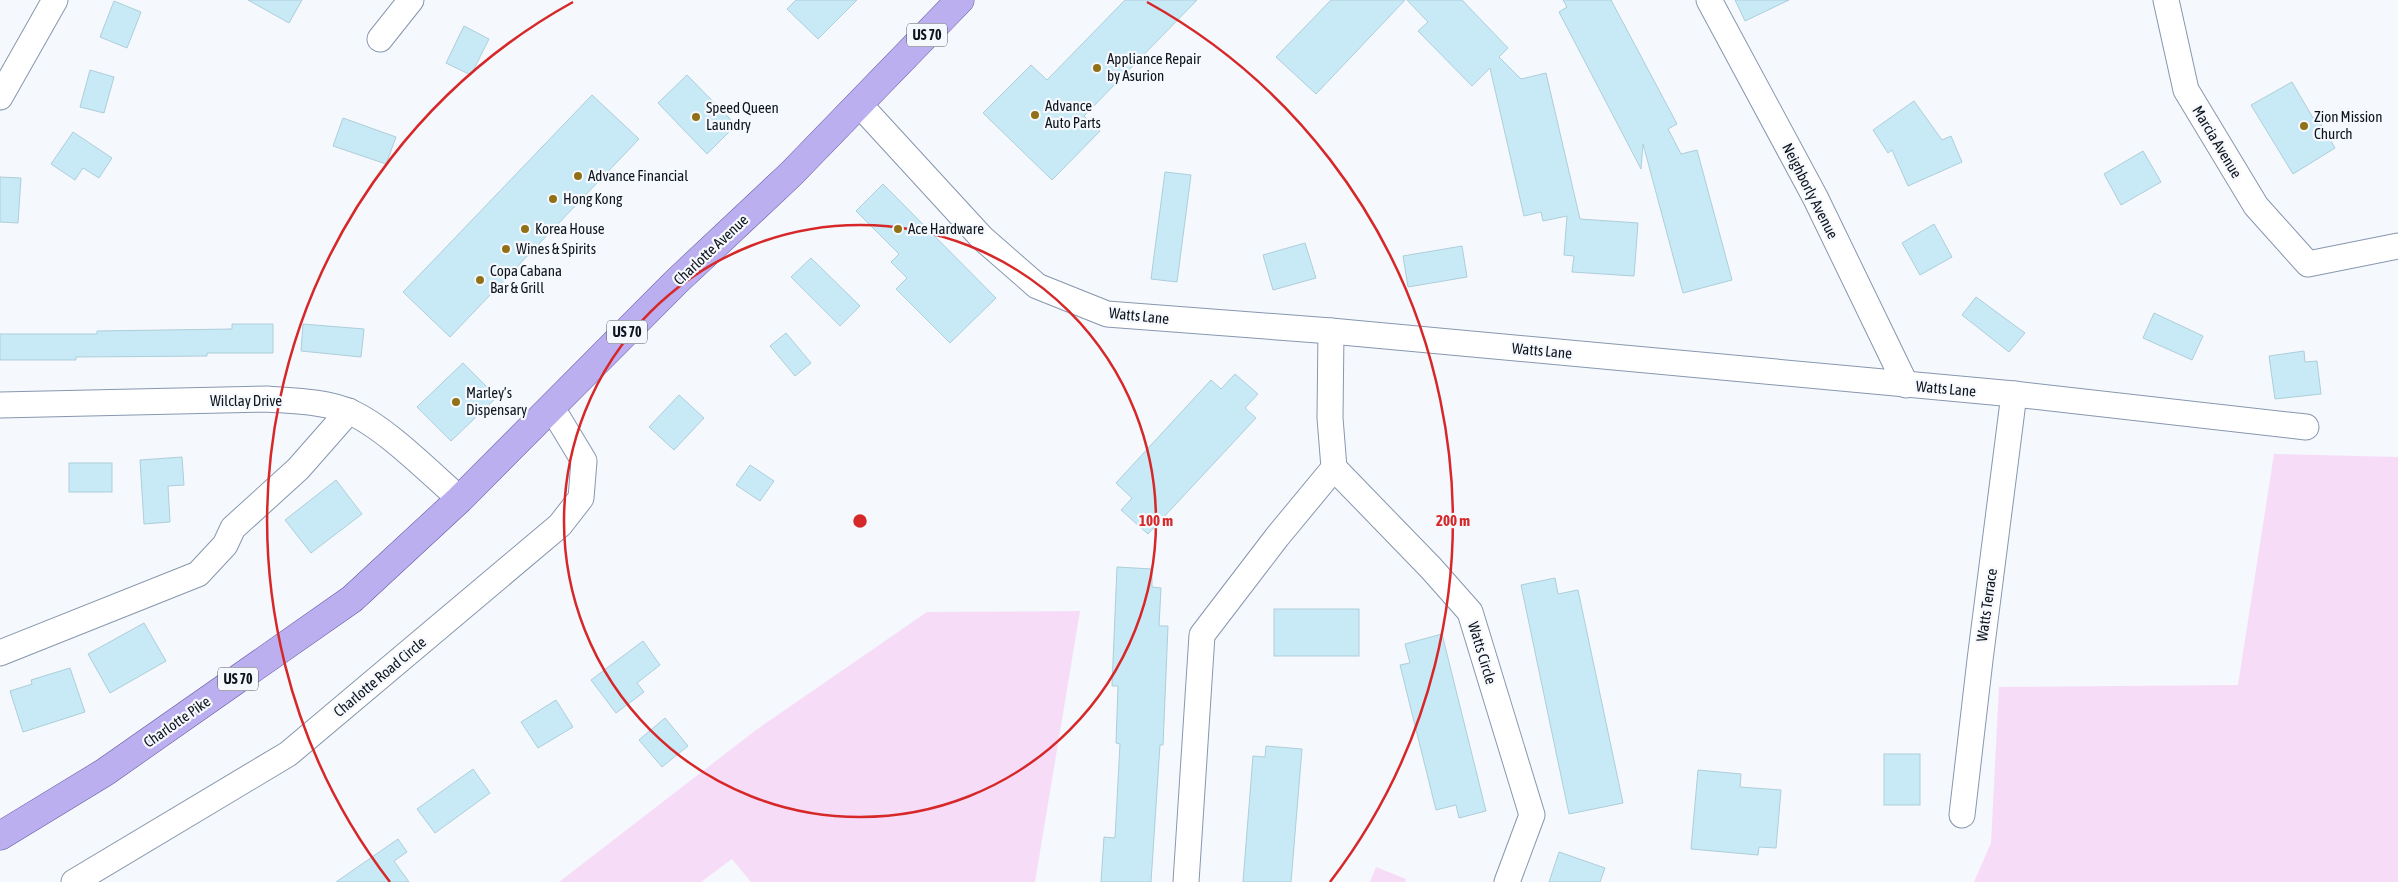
<svg xmlns="http://www.w3.org/2000/svg" width="2398" height="882" font-family="'Asap Condensed',sans-serif">
<style>
.green{fill:#f7dcf8}
.building{fill:#c8eaf6;stroke:#adceda}
.lines{fill:none;stroke-linecap:round;stroke-linejoin:round}
.minor-casing{stroke:#8797ae;stroke-width:27}
.major-casing{stroke:#6256a0;stroke-width:29}
.minor{stroke:#fff;stroke-width:25}
.major{stroke:#bcaff0;stroke-width:28}
.ring{fill:none;stroke:#d62828;stroke-width:2.5}
.poi-dot{fill:#917117;stroke:#f5f8fd;stroke-width:2}
.labels{text-anchor:middle;stroke-width:4.5;stroke-linejoin:round;paint-order:stroke}
.shield{fill:#f5f8fd;stroke:#545961;stroke-width:1}
.shield-label{font-size:14px;font-weight:bold;fill:#0f151e}
.poi-label{font-size:15px;fill:#0f151e;stroke:#f5f8fd;text-anchor:start}
.street-label{font-size:15px;fill:#0f151e;stroke:#f5f8fd}
.centre{fill:#d62828;stroke:#f5f8fd;stroke-width:2.5}
.ring-label{font-size:15px;text-anchor:middle;font-weight:bold;fill:#d62828;stroke:#f5f8fd;stroke-width:4.5;stroke-linejoin:round;paint-order:stroke}
</style>
<rect width="100%" height="100%" fill="#f5f8fd"/>
<!-- green -->
<g class="green">
<polygon points="2274,454 2398,457 2398,882 1974,882 1991,843 1999,687 2238,685"/>
<polygon points="1080,611 1035,882 751,882 732,859 701,882 559,882 756,730 927,612"/>
<polygon points="1376,867 1406,879 1405,882 1370,882"/>
</g>
<!-- building -->
<g class="building">
<polygon points="248,0 302,0 289,23"/>
<polygon points="796,0 857,0 818,39 787,9"/>
<polygon points="1125,0 1197,0 1084,116 1100,131 1052,180 983,113 1031,65 1047,80"/>
<polygon points="1331,0 1405,0 1316,94 1276,57"/>
<polygon points="1407,0 1462,0 1508,48 1499,57 1521,79 1546,73 1580,219 1638,223 1634,276 1572,272 1574,256 1564,255 1567,216 1543,221 1541,212 1524,216 1490,68 1472,86 1418,31 1428,22"/>
<polygon points="1563,0 1611,0 1677,124 1668,129 1681,154 1697,150 1732,280 1683,293 1643,144 1641,169 1559,12 1567,7"/>
<polygon points="1735,0 1789,0 1745,21"/>
<polygon points="114,1 141,12 127,48 100,37"/>
<polygon points="464,26 489,39 471,75 446,63"/>
<polygon points="90,70 114,77 104,113 80,107"/>
<polygon points="687,75 736,125 707,154 658,103"/>
<polygon points="2292,82 2313,118 2316,116 2335,148 2293,174 2251,105"/>
<polygon points="592,95 639,139 450,337 403,292"/>
<polygon points="1914,101 1942,140 1951,136 1962,162 1908,186 1892,150 1888,153 1873,130"/>
<polygon points="343,118 396,137 386,164 333,146"/>
<polygon points="73,132 112,158 99,178 83,168 75,180 51,164"/>
<polygon points="2143,151 2161,182 2121,205 2104,174"/>
<polygon points="1165,172 1191,175 1177,282 1151,279"/>
<polygon points="0,177 21,178 18,223 0,222"/>
<polygon points="883,184 996,298 950,343 896,289 907,278 891,262 899,254 856,211"/>
<polygon points="1934,224 1952,257 1920,275 1902,243"/>
<polygon points="1305,243 1316,278 1273,290 1263,255"/>
<polygon points="1462,246 1467,277 1408,287 1403,256"/>
<polygon points="811,258 860,306 840,326 791,277"/>
<polygon points="1976,297 2025,333 2009,352 1962,315"/>
<polygon points="2154,313 2203,336 2192,360 2143,338"/>
<polygon points="232,324 273,324 273,353 207,353 207,356 76,357 76,360 0,360 0,334 97,334 97,331 232,329"/>
<polygon points="303,324 364,329 361,357 301,351"/>
<polygon points="786,333 811,363 795,376 770,346"/>
<polygon points="2304,351 2305,362 2317,361 2321,394 2275,399 2269,356"/>
<polygon points="463,363 497,397 451,441 417,407"/>
<polygon points="1235,374 1258,394 1245,408 1256,418 1148,534 1121,510 1132,498 1116,483 1211,380 1221,389"/>
<polygon points="679,395 704,418 674,450 649,427"/>
<polygon points="182,457 184,485 168,486 170,522 144,524 140,460"/>
<rect x="69" y="463" width="43" height="29"/>
<polygon points="750,465 774,481 760,501 736,485"/>
<polygon points="336,480 362,514 311,553 285,520"/>
<polygon points="1117,567 1152,569 1152,587 1161,588 1159,626 1168,626 1163,745 1160,745 1151,882 1101,882 1104,837 1115,838 1120,744 1116,743 1118,686 1112,686"/>
<polygon points="1555,578 1558,594 1578,590 1623,803 1569,814 1521,585"/>
<rect x="1274" y="609" width="85" height="47"/>
<polygon points="144,623 166,661 110,693 88,654"/>
<polygon points="1442,634 1486,811 1459,818 1456,805 1436,810 1400,665 1410,663 1405,644"/>
<polygon points="643,641 660,665 637,683 644,692 616,713 591,680"/>
<polygon points="70,668 85,712 23,732 10,691 32,684 31,680"/>
<polygon points="556,700 573,727 538,748 521,722"/>
<polygon points="665,718 688,746 662,767 639,740"/>
<polygon points="1266,746 1302,749 1291,882 1243,882 1253,756 1265,757"/>
<rect x="1884" y="754" width="36" height="51"/>
<polygon points="473,769 490,793 435,833 417,809"/>
<polygon points="1698,770 1741,774 1740,787 1781,790 1776,848 1759,847 1758,855 1691,849"/>
<polygon points="398,839 407,852 394,861 409,882 336,882"/>
<polygon points="1559,852 1605,868 1600,882 1549,882"/>
</g>
<g class="lines">
<!-- minor casing -->
<g class="minor-casing">
<g id="minor">
<polyline points="1709,0 1815,197 1906,385"/>
<polyline points="2166,0 2186,90 2256,206 2308,264 2398,246"/>
<polyline points="380,39 411,0"/>
<polyline points="0,97 55,0"/>
<polyline points="859,104 982,238 1037,286 1107,314 1331,331 2014,394 2306,427"/>
<path d="M0,405L267,399C294,401 325,401 350,412C385,427 430,473 460,499"/>
<polyline points="1334,468 1431,568 1470,612 1532,815 1507,882"/>
<polyline points="0,653 198,574 225,545 233,528 298,469 349,411"/>
<polyline points="1962,815 1980,660 2014,394"/>
<polyline points="74,882 288,754 560,525 581,498 584,461 552,408"/>
<polyline points="1186,882 1202,635 1277,537 1334,468 1330,418 1331,331"/>
</g>
</g>
<!-- major casing -->
<g class="major-casing">
<polyline id="major" points="0,836 105,772 352,599 460,499 676,282 791,174 960,0"/>
</g>
<!-- minor -->
<use href="#minor" class="minor"/>
<!-- major -->
<use href="#major" class="major"/>
</g>
<!-- distance rings -->
<g class="ring">
<circle cx="860" cy="521" r="296"/>
<path d="M390 882A593 593 0 0 1 573 2M1147 2A593 593 0 0 1 1330 882"/>
</g>
<!-- markers -->
<g class="poi-dot">
<circle cx="1097" cy="68" r="5"/>
<circle cx="1035" cy="115" r="5"/>
<circle cx="696" cy="117" r="5"/>
<circle cx="2304" cy="126" r="5"/>
<circle cx="578" cy="176" r="5"/>
<circle cx="553" cy="199" r="5"/>
<circle cx="525" cy="229" r="5"/>
<circle cx="898" cy="229" r="5"/>
<circle cx="506" cy="249" r="5"/>
<circle cx="480" cy="280" r="5"/>
<circle cx="456" cy="402" r="5"/>
</g>
<g class="labels">
<!-- shield labels -->
<g class="shield">
<rect x="907" y="23.5" width="40" height="23" rx="4"/>
<rect x="607" y="320.5" width="40" height="23" rx="4"/>
<rect x="218" y="667.5" width="40" height="23" rx="4"/>
</g>
<g class="shield-label">
<text x="927" y="40">US 70</text>
<text x="627" y="337">US 70</text>
<text x="238" y="684">US 70</text>
</g>
<!-- poi labels -->
<g class="poi-label">
<text x="1107" y="64">Appliance Repair<tspan x="1107" dy="17">by Asurion</tspan></text>
<text x="1045" y="111">Advance<tspan x="1045" dy="17">Auto Parts</tspan></text>
<text x="706" y="113">Speed Queen<tspan x="706" dy="17">Laundry</tspan></text>
<text x="2314" y="122">Zion Mission<tspan x="2314" dy="17">Church</tspan></text>
<text x="588" y="181">Advance Financial</text>
<text x="563" y="204">Hong Kong</text>
<text x="535" y="234">Korea House</text>
<text x="908" y="234">Ace Hardware</text>
<text x="516" y="254">Wines &amp; Spirits</text>
<text x="490" y="276">Copa Cabana<tspan x="490" dy="17">Bar &amp; Grill</tspan></text>
<text x="466" y="398">Marley’s<tspan x="466" dy="17">Dispensary</tspan></text>
</g>
<!-- street labels -->
<g class="street-label">
<text transform="translate(2217 142) rotate(59)" y="5">Marcia Avenue</text>
<text transform="translate(1810 191) rotate(63)" y="5">Neighborly Avenue</text>
<text transform="translate(711 250) rotate(-43)" y="5">Charlotte Avenue</text>
<text transform="translate(1139 316) rotate(6)" y="5">Watts Lane</text>
<text transform="translate(1542 351) rotate(5)" y="5">Watts Lane</text>
<text transform="translate(1946 389) rotate(5)" y="5">Watts Lane</text>
<text x="246" y="406">Wilclay Drive</text>
<text transform="translate(1987 605) rotate(-82)" y="5">Watts Terrace</text>
<text transform="translate(1482 653) rotate(73)" y="5">Watts Circle</text>
<text transform="translate(380 677) rotate(-40)" y="5">Charlotte Road Circle</text>
<text transform="translate(177 722) rotate(-35)" y="5">Charlotte Pike</text>
</g>
</g>
<circle cx="860" cy="521" r="8" class="centre"/>
<g class="ring-label">
<text x="1156" y="526">100 m</text>
<text x="1453" y="526">200 m</text>
</g>
</svg>
